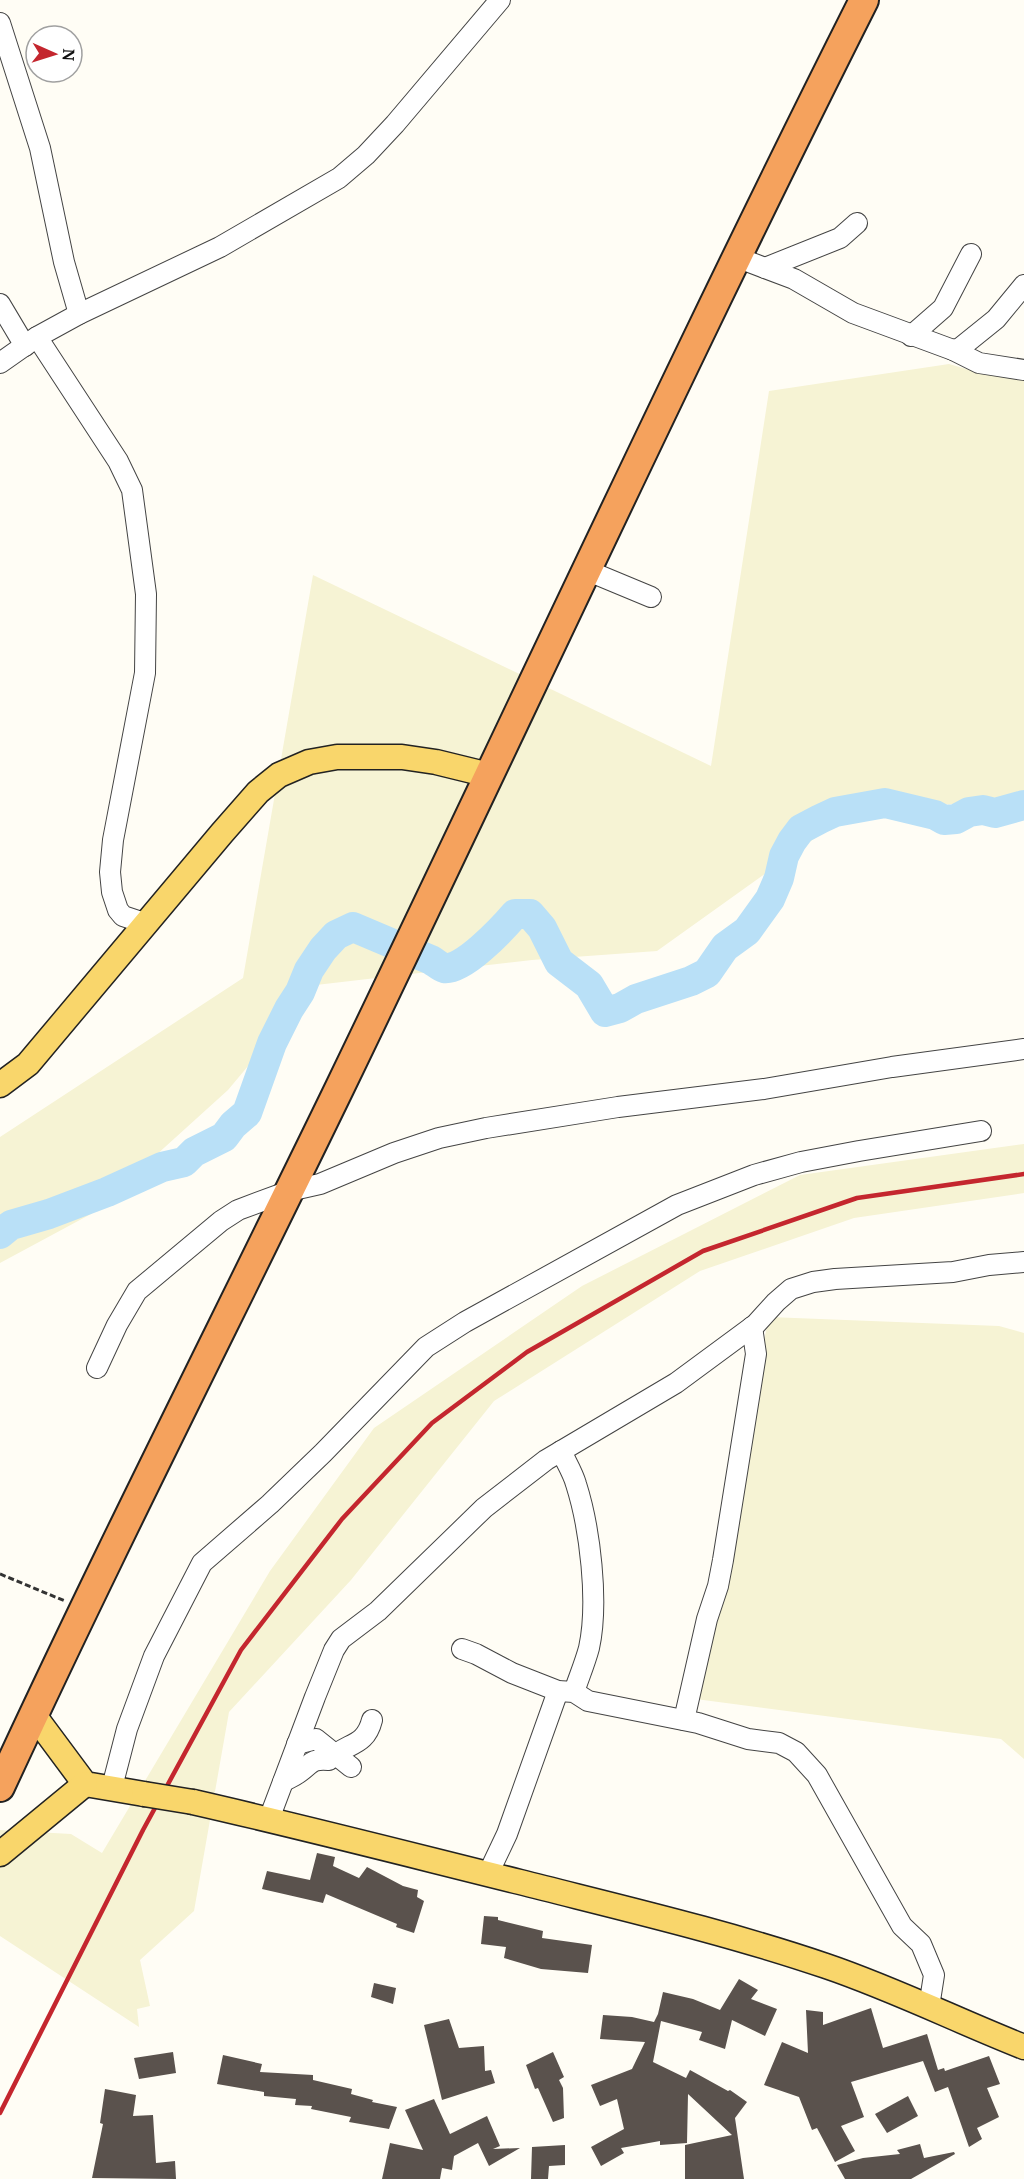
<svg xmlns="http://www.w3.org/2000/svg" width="1024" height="2179" font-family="'PT Serif',serif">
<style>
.farmland{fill:#f6f3d4}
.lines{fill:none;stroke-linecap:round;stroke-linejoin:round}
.river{stroke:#b9e0f7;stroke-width:30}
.building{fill:#5a524d}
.minor-casing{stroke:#444;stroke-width:22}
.major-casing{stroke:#222;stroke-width:27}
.highway-casing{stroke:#222;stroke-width:32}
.path{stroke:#333;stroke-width:3;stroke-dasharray:6 3;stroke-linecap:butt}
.minor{stroke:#fff;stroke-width:20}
.major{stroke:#f9d66b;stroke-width:24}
.highway{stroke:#f5a25d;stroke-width:28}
.rail{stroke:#c4262e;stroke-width:4.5}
.major-bridge-casing{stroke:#222;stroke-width:27;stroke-linecap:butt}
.major-bridge{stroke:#f9d66b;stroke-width:24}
</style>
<rect width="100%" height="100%" fill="#fffdf5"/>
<!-- farmland -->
<g class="farmland">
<polygon points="949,364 987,375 1024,371 1024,799 853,811 657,951 532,960 316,985 228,1090 91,1214 0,1263 0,1137 243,978 313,575 711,766 769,391"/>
<polygon points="1024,1144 1024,1193 854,1218 700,1271 494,1401 351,1580 229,1712 194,1911 140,1960 150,2006 137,2009 139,2027 0,1936 0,1830 71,1834 102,1853 270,1571 374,1428 582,1286 800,1175"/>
<polygon points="769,1317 999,1326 1024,1333 1024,1759 1001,1739 688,1698"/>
</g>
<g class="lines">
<!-- river -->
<path class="river" d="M0,1234L11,1225L49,1214L107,1192L162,1167L184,1162L194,1152L224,1137L233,1125L247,1113L272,1043L289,1009L300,992L309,970L323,949L336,935L353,927L431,960C435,962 440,967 444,968C462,972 503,928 515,914H530L542,928L559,962L589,985L605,1012L620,1008L636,999L691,981L707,973L725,947L747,931L770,899L779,878L784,856L792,841L801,829L820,819L835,812L885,803L935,815L944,820L956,819L969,812L983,810L995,813L1024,805"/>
</g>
<!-- building -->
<g class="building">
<polygon points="317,1853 335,1857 333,1866 359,1878 367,1867 403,1886 418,1890 417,1897 424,1901 414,1933 396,1927 397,1924 326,1894 323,1903 262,1889 267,1871 310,1880"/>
<polygon points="484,1916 498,1917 498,1920 543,1931 542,1938 592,1945 588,1973 541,1969 504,1958 506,1947 481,1944"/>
<polygon points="739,1979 758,1990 751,1999 777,2009 765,2036 732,2020 725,2049 699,2040 702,2032 661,2021 653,2062 686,2078 690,2070 728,2091 730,2090 747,2102 735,2118 744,2179 685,2179 685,2145 732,2135 688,2094 687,2143 660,2145 660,2141 621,2148 624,2153 601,2166 591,2147 624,2129 617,2099 600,2106 591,2085 632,2069 645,2042 600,2039 603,2015 632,2017 654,2022 658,2014 663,1992 693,1999 720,2010"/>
<polygon points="374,1983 396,1988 393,2004 371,1997"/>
<polygon points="871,2008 883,2048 927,2034 938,2070 944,2068 945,2071 989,2056 1000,2084 987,2088 999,2117 977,2128 982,2139 969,2147 948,2087 935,2092 923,2061 851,2082 864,2117 841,2126 855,2151 835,2162 817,2128 812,2130 799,2097 764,2085 782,2042 808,2053 806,2010 823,2012 823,2025"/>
<polygon points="449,2019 459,2048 484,2046 485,2071 491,2070 495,2083 442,2100 424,2025"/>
<polygon points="173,2052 176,2073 139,2079 134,2058"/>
<polygon points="553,2052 564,2077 559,2080 563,2088 564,2118 553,2122 538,2088 535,2089 526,2065"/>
<polygon points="223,2055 262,2064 260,2072 313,2075 313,2080 352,2089 351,2094 373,2100 372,2102 397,2107 389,2129 349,2122 351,2117 311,2109 312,2106 295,2105 296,2099 264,2096 264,2092 217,2084"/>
<polygon points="105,2089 136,2095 133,2116 153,2115 156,2163 175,2161 176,2179 92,2178 103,2124 100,2123"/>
<polygon points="908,2096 918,2116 887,2133 875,2114"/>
<polygon points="434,2099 450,2134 487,2116 500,2146 493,2149 520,2148 489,2166 478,2143 454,2156 452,2170 442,2168 440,2179 382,2179 390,2143 423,2150 405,2110"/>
<polygon points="920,2144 924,2158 954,2152 955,2154 911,2179 845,2179 837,2165 863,2158 900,2154 897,2150"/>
<polygon points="565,2145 565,2165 549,2166 548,2179 531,2179 532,2147"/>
</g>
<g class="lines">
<!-- minor casing -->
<g class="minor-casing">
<g id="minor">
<polyline points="0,23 40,148 64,262 79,314"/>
<polyline points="736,257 794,279 853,313 953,350 979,363 1024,370"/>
<polyline points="765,268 840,238 857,223"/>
<polyline points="0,304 25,346"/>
<polyline points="911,336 943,308 971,254"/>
<polyline points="37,337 118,461 132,490 146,594 145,673 113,840 110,872 112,892 118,910 123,916 147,924"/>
<polyline points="953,350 960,348 996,319 1024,285"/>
<polyline points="0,363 37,337 79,314 220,247 339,178 366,155 395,124 500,0"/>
<polyline points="586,570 651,597"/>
<polyline points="97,1368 117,1325 137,1291 221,1221 238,1210 289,1191 320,1184 394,1153 439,1138 486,1128 618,1107 764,1089 892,1067 1024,1049"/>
<path d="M561,1451C566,1462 573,1473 576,1484C590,1528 599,1602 589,1648C585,1663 579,1677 574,1692"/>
<polyline points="462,1649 476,1654 512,1673 558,1691 574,1692 588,1701 698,1723 748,1739 779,1743 796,1752 817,1775 902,1926 921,1944 934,1975 929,2007"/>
<polyline points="684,1720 707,1619 718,1586 723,1560 756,1354 752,1327"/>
<polyline points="297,1744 316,1739 351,1767"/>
<path d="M283,1782C287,1779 293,1777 297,1774C311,1765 310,1758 329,1760C346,1742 365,1748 372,1720"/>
<polyline points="112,1787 127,1729 154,1656 202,1563 270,1504 323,1453 426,1347 465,1322 677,1205 754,1175 801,1162 859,1151 981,1131"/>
<polyline points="269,1819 315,1697 334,1650 341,1639 378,1611 484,1508 546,1460 676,1383 756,1324 776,1302 791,1289 813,1282 835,1279 953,1272 989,1265 1024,1262"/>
<polyline points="488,1874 507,1834 558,1691"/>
</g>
</g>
<!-- major casing -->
<g class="major-casing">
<g id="major">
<polyline points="0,1085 28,1064 222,833 258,792 279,775 309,762 337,757 402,757 436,762 489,775"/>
<polyline points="33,1714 85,1784 144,1794"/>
<path d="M193,1802C303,1827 411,1855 520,1882C622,1908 726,1932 826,1966C894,1989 958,2021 1024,2047"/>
<polyline points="0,1854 85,1784"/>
</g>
</g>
<!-- highway casing -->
<g class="highway-casing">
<path id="highway" d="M0,1787C109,1551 227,1320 340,1087C515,725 683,359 864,0"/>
</g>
<!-- path -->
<polyline class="path" points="0,1574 65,1601"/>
<!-- minor -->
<use href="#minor" class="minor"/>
<!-- major -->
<use href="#major" class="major"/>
<!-- highway -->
<use href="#highway" class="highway"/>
<!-- rail -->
<polyline class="rail" points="0,2113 143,1830 241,1650 342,1519 432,1423 527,1352 703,1251 857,1198 1024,1174"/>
<!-- major-bridge casing -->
<g class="major-bridge-casing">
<polyline id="major-bridge" points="144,1794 193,1802"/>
</g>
<!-- major-bridge -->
<use href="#major-bridge" class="major-bridge"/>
</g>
<!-- north arrow -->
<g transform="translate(54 54) rotate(93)"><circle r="28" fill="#ffffff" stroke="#a0a0a0" stroke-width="1.5"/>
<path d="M0-4.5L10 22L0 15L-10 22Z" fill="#c4262e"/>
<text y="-9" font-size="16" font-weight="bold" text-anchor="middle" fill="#111111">N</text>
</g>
</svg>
